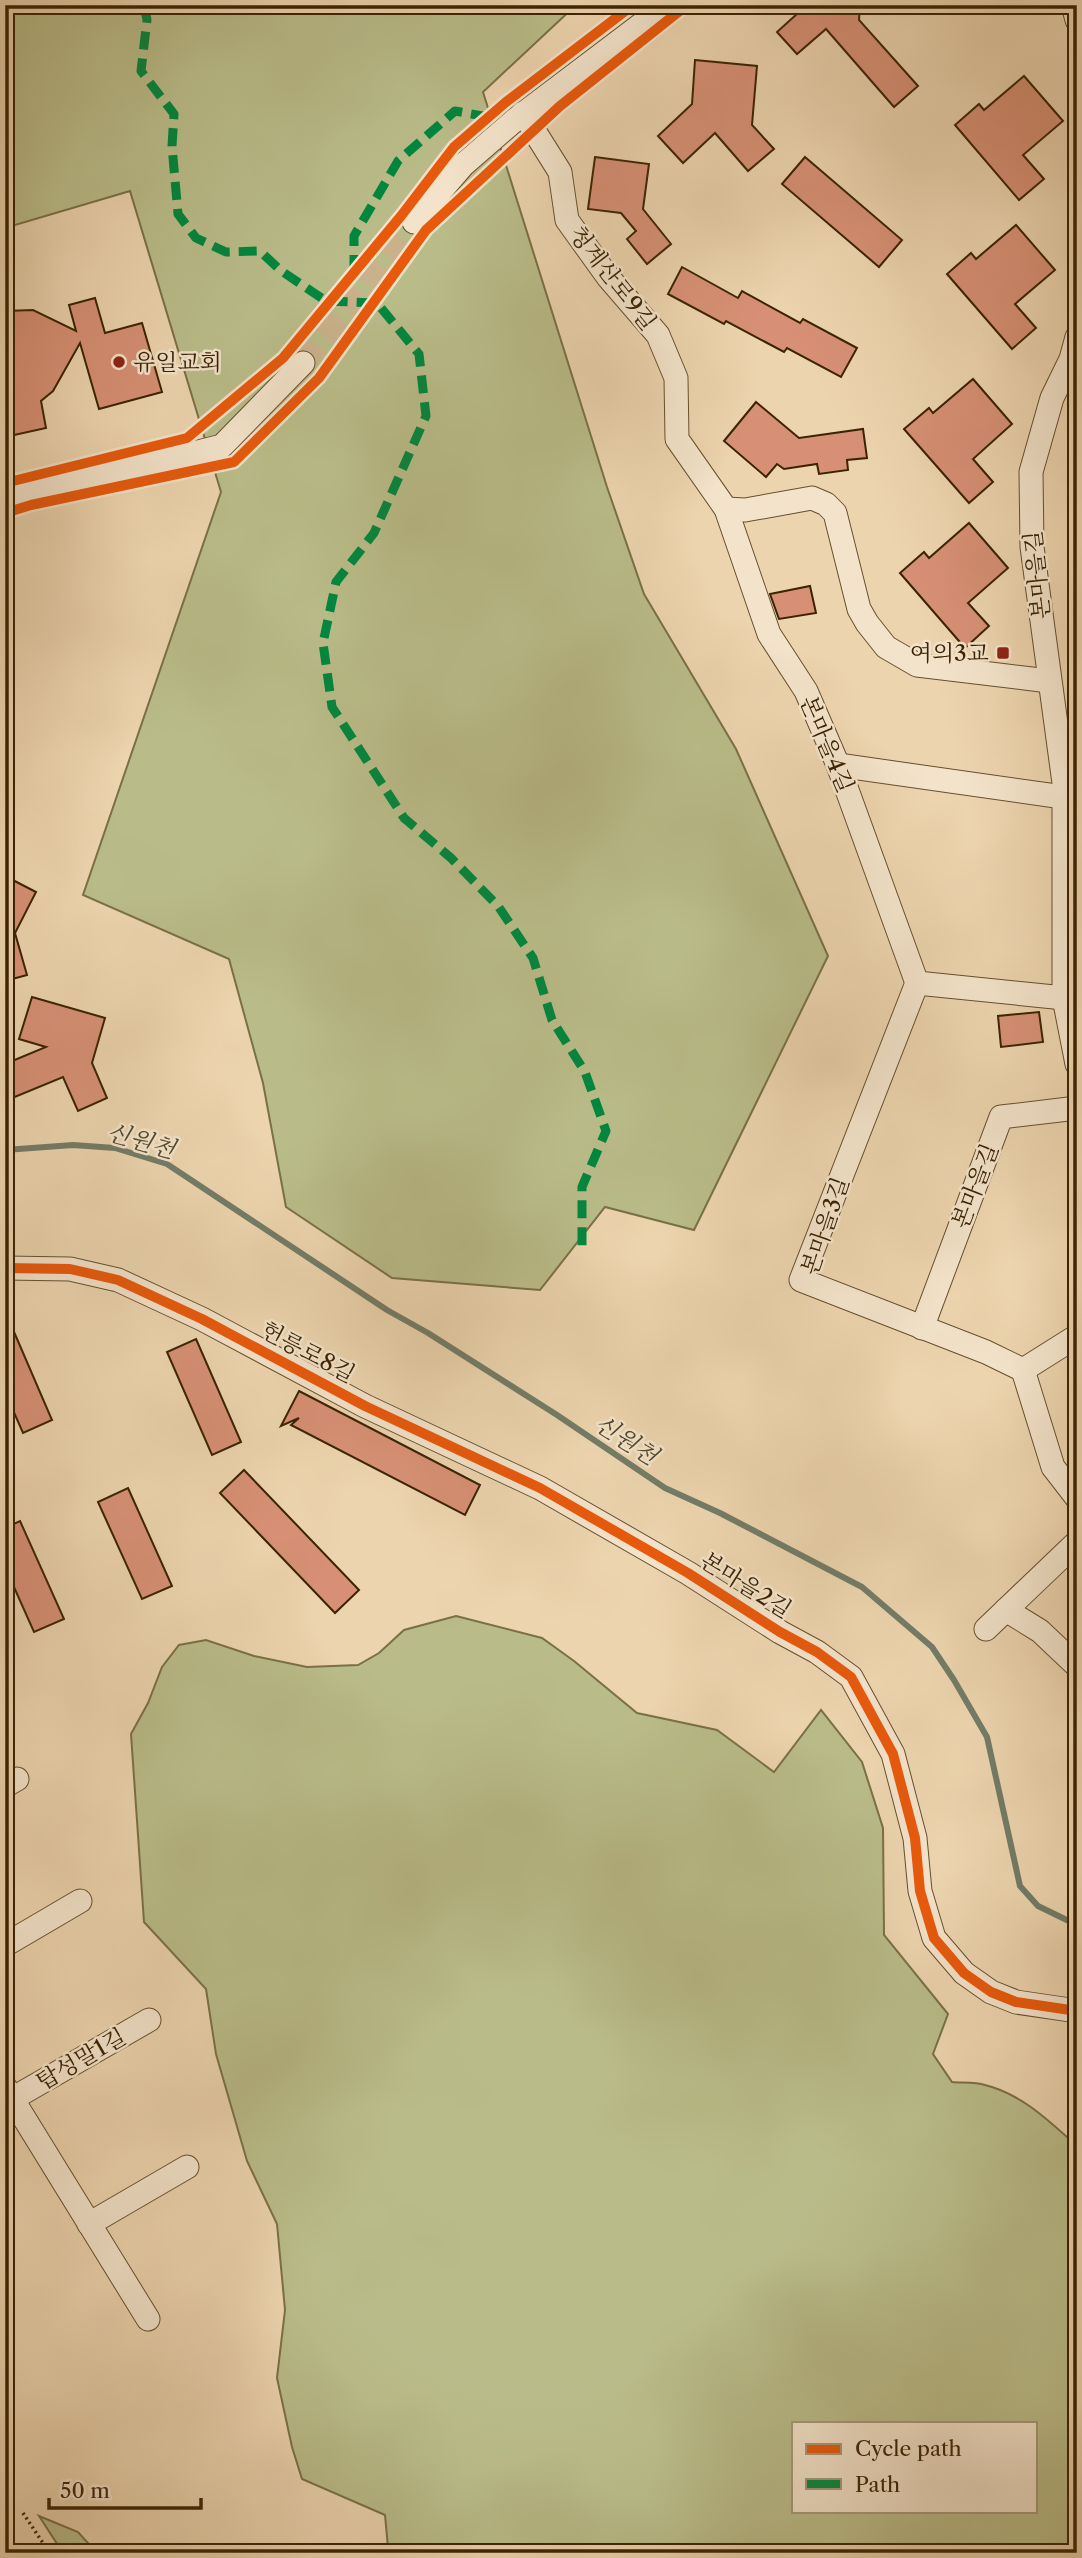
<svg xmlns="http://www.w3.org/2000/svg" width="1082" height="2558" font-family="'Libre Caslon Text','Noto Serif KR',serif">
<style>
.green{fill:#b9bc89;stroke:#7a7046;stroke-width:2;fill-rule:evenodd}
.lines{fill:none;stroke-linecap:round;stroke-linejoin:round}
.stream{stroke:#737c67;stroke-width:6}
.building{fill:#d79075;stroke:#3b2304;stroke-width:2}
.street-tunnel{stroke:#c9b18c;stroke-width:23;stroke-dasharray:23 11;stroke-linecap:butt}
.street-casing{stroke:#674f2e;stroke-width:25}
.path{stroke:#3b2304;stroke-width:3.5;stroke-dasharray:2 3.5;stroke-linecap:butt}
.street{stroke:#f3e3ca;stroke-width:23}
.quiet{stroke:#00873e;stroke-width:9;stroke-dasharray:18 9;stroke-linecap:butt}
.cycleway-casing{stroke:#f3e3ca;stroke-width:15}
.cycleway{stroke:#e8590c;stroke-width:10}
.poi-dot{fill:#8f2418;stroke:#f3e3ca;stroke-width:2.5}
.labels{text-anchor:middle;stroke-width:5;stroke-linejoin:round;paint-order:stroke}
.street-label{font-size:23px;fill:#3b2304;stroke:#f3e3ca}
.poi-label{font-size:23px;fill:#3b2304;stroke:#f3e3ca;text-anchor:start}
.water-label{font-size:24px;font-style:italic;fill:#52482d;stroke:#f3e3ca}
</style>
<rect width="100%" height="100%" fill="#ecd4ae"/>
<filter id="stains"><feTurbulence type="fractalNoise" baseFrequency=".00286" numOctaves="4"/><feColorMatrix values="0 0 0 0 .2 0 0 0 0 .09 0 0 0 0 .02 0 0 0 .5 -.17"/></filter>
<radialGradient id="worn" r=".72"><stop offset=".6" stop-color="#630" stop-opacity="0"/><stop offset="1" stop-color="#630" stop-opacity=".3"/></radialGradient>
<!-- green -->
<g class="green">
<polygon points="5,5 576,5 483,92 607,487 644,594 736,749 828,956 694,1230 605,1207 540,1290 392,1278 286,1207 263,1083 229,959 83,895 221,492 130,191 5,228"/>
<path d="M456,1616L542,1638L574,1661L637,1713L717,1730L774,1772L821,1710L862,1762L883,1828L884,1935L948,2014L933,2054L952,2082C963,2083 975,2082 985,2085C1022,2094 1050,2122 1077,2146V2553H385L388,2548L385,2515L302,2479L292,2447L277,2378L285,2310L277,2224L247,2161L216,2054L206,1989L144,1922L131,1734L148,1703L162,1667L179,1645L206,1640L254,1656L307,1667L358,1665L379,1653L404,1630ZM793,2423H1035V2511H793Z"/>
<polygon points="39,2516 78,2532 97,2553 63,2553"/>
</g>
<g class="lines">
<!-- stream -->
<polyline class="stream" points="5,1150 73,1145 115,1148 167,1164 387,1310 428,1333 557,1415 665,1488 720,1513 862,1587 932,1647 954,1680 987,1737 1020,1886 1038,1906 1077,1925"/>
</g>
<!-- building -->
<g class="building">
<polygon points="799,5 860,5 859,20 918,86 894,107 826,29 797,54 777,32 798,13"/>
<polygon points="695,60 757,66 752,125 774,149 748,171 715,133 683,163 658,136 692,104"/>
<polygon points="1024,76 1063,121 1023,155 1044,179 1019,200 955,125 979,104 984,110"/>
<polygon points="595,157 649,164 643,209 671,244 647,264 627,239 636,231 621,213 588,209"/>
<polygon points="805,157 902,240 879,267 782,184"/>
<polygon points="1016,225 1055,270 1015,304 1036,328 1012,349 947,274 971,253 976,259"/>
<polygon points="682,267 738,298 742,291 800,323 803,319 857,348 841,377 787,348 784,352 726,321 724,324 668,294"/>
<polygon points="95,298 105,333 142,323 162,392 99,409 80,343 53,391 41,401 46,428 5,437 5,311 33,310 76,331 69,305"/>
<polygon points="973,379 1012,424 973,459 993,482 969,503 904,429 929,408 933,413"/>
<polygon points="756,402 799,438 863,429 867,458 847,460 848,470 819,474 817,464 784,469 777,464 766,477 724,441"/>
<polygon points="969,523 1008,568 968,603 989,626 965,648 900,573 924,552 929,558"/>
<polygon points="810,586 816,613 779,619 770,594"/>
<polygon points="5,876 36,892 15,933 27,975 5,981"/>
<polygon points="32,997 105,1018 92,1063 107,1098 78,1111 63,1077 5,1101 5,1064 46,1047 19,1039"/>
<polygon points="1039,1012 1043,1042 1001,1047 998,1016"/>
<polygon points="5,1311 52,1420 23,1433 5,1392"/>
<polygon points="196,1339 241,1442 212,1455 167,1352"/>
<polygon points="299,1391 480,1485 465,1515 291,1425 299,1418 281,1426"/>
<polygon points="244,1470 359,1590 335,1613 220,1493"/>
<polygon points="128,1488 172,1586 142,1599 98,1502"/>
<polygon points="20,1521 64,1619 34,1632 5,1567 5,1528"/>
</g>
<g class="lines">
<!-- street-tunnel -->
<polyline class="street-tunnel" points="303,363 414,222"/>
<!-- street casing -->
<g class="street-casing">
<g id="street">
<polyline points="1073,5 1077,20"/>
<polyline points="523,113 560,172 567,220 608,277 658,335 676,378 677,439 726,509 769,634 806,691 838,765 917,983"/>
<polyline points="414,222 463,165 515,120 667,5"/>
<polyline points="1077,337 1071,359 1052,398 1031,472 1032,547 1064,783 1064,998 1077,1064"/>
<polyline points="5,501 222,446 303,363"/>
<polyline points="726,509 745,510 812,498 826,504 835,513 859,609 867,623 886,647 917,665 1049,681"/>
<polyline points="838,765 1063,797"/>
<polyline points="1064,998 917,983 801,1280 986,1352 1023,1370 1077,1336"/>
<polyline points="5,1268 70,1269 118,1280 202,1319 365,1406 540,1488 688,1573 780,1632 817,1652 851,1677 893,1754 915,1838 920,1891 934,1938 964,1973 991,1992 1016,2002 1077,2011"/>
<polyline points="922,1328 1001,1117 1077,1108"/>
<polyline points="1023,1370 1053,1467 1077,1498"/>
<polyline points="1006,1610 1040,1631 1077,1666"/>
<polyline points="986,1629 1077,1542"/>
<polyline points="5,1786 17,1779"/>
<polyline points="5,1945 80,1901"/>
<polyline points="5,2087 148,2319"/>
<polyline points="12,2099 149,2020"/>
<polyline points="89,2224 187,2167"/>
</g>
</g>
<!-- path -->
<polyline class="path" points="23,2513 43,2543 28,2553"/>
<!-- street -->
<use href="#street" class="street"/>
<!-- quiet -->
<g class="quiet">
<polyline points="144,5 147,20 141,71 174,114 172,146 178,214 196,238 226,252 260,251 280,270 326,301 377,303 419,354 426,416 374,533 336,582 323,643 332,707 404,818 451,858 498,906 533,958 552,1020 585,1072 606,1131 582,1187 582,1251"/>
<polyline points="354,273 354,236 398,161 455,111 489,117"/>
</g>
<!-- cycleway casing -->
<g class="cycleway-casing">
<g id="cycleway">
<polyline points="5,483 187,438 283,358 401,216 454,147 506,102 633,5"/>
<polyline points="5,513 31,505 234,462 319,378 426,230 560,106 687,5"/>
<polyline points="5,1268 70,1269 118,1280 202,1319 365,1406 540,1488 688,1573 780,1632 817,1652 851,1677 893,1754 915,1838 920,1891 934,1938 964,1973 991,1992 1016,2002 1077,2011"/>
</g>
</g>
<!-- cycleway -->
<use href="#cycleway" class="cycleway"/>
</g>
<!-- markers -->
<g class="poi-dot">
<circle cx="119" cy="362" r="7"/>
<rect x="996" y="646" width="14" height="14" rx="3.5"/>
</g>
<g class="labels">
<!-- street labels -->
<g class="street-label">
<text transform="translate(613 278) rotate(52)" y="8">청계산로9길</text>
<text transform="translate(1037 575) rotate(-96)" y="8">본마을길</text>
<text transform="translate(827 744) rotate(67)" y="8">본마을4길</text>
<text transform="translate(975 1186) rotate(-69)" y="8">본마을길</text>
<text transform="translate(825 1226) rotate(-71)" y="8">본마을3길</text>
<text transform="translate(308 1352) rotate(28)" y="8">헌릉로8길</text>
<text transform="translate(746 1585) rotate(32)" y="8">본마을2길</text>
<text transform="translate(81 2059) rotate(-30)" y="8">탑성말1길</text>
</g>
<!-- poi labels -->
<g class="poi-label">
<text x="133" y="370">유일교회</text>
<text x="989" y="661" text-anchor="end">여의3교</text>
</g>
<!-- water labels -->
<g class="water-label">
<text transform="translate(141 1141) rotate(16)" y="8">신원천</text>
<text transform="translate(626 1440) rotate(33)" y="8">신원천</text>
</g>
</g>
<!-- margin -->
<rect width="1082" height="2558" fill="none" stroke="#ecd4ae" stroke-width="28"/>
<rect x="7" y="7" width="1068" height="2544" fill="none" stroke="#3b2304" stroke-width="3.5"/>
<rect x="14" y="14" width="1054" height="2530" fill="none" stroke="#3b2304" stroke-width="2"/>
<!-- legend -->
<rect x="792" y="2422" width="245" height="91" fill="#f3e3ca" stroke="#a9967b" stroke-width="2"/>
<rect x="806" y="2444" width="35" height="10" fill="#e8590c" stroke="#a9967b" stroke-width="2"/>
<text x="855" y="2456" font-size="21" fill="#3b2304">Cycle path</text>
<rect x="806" y="2479" width="35" height="10" fill="#00873e" stroke="#a9967b" stroke-width="2"/>
<text x="855" y="2492" font-size="21" fill="#3b2304">Path</text>
<!-- scale -->
<path d="M49 2498v10h152v-10" fill="none" stroke="#3b2304" stroke-width="3.5"/>
<text x="60" y="2498" font-size="21" fill="#3b2304" stroke="#f3e3ca" stroke-width="5" paint-order="stroke">50 m</text>
<rect width="100%" height="100%" filter="url(#stains)"/>
<rect width="100%" height="100%" fill="url(#worn)"/>
</svg>
